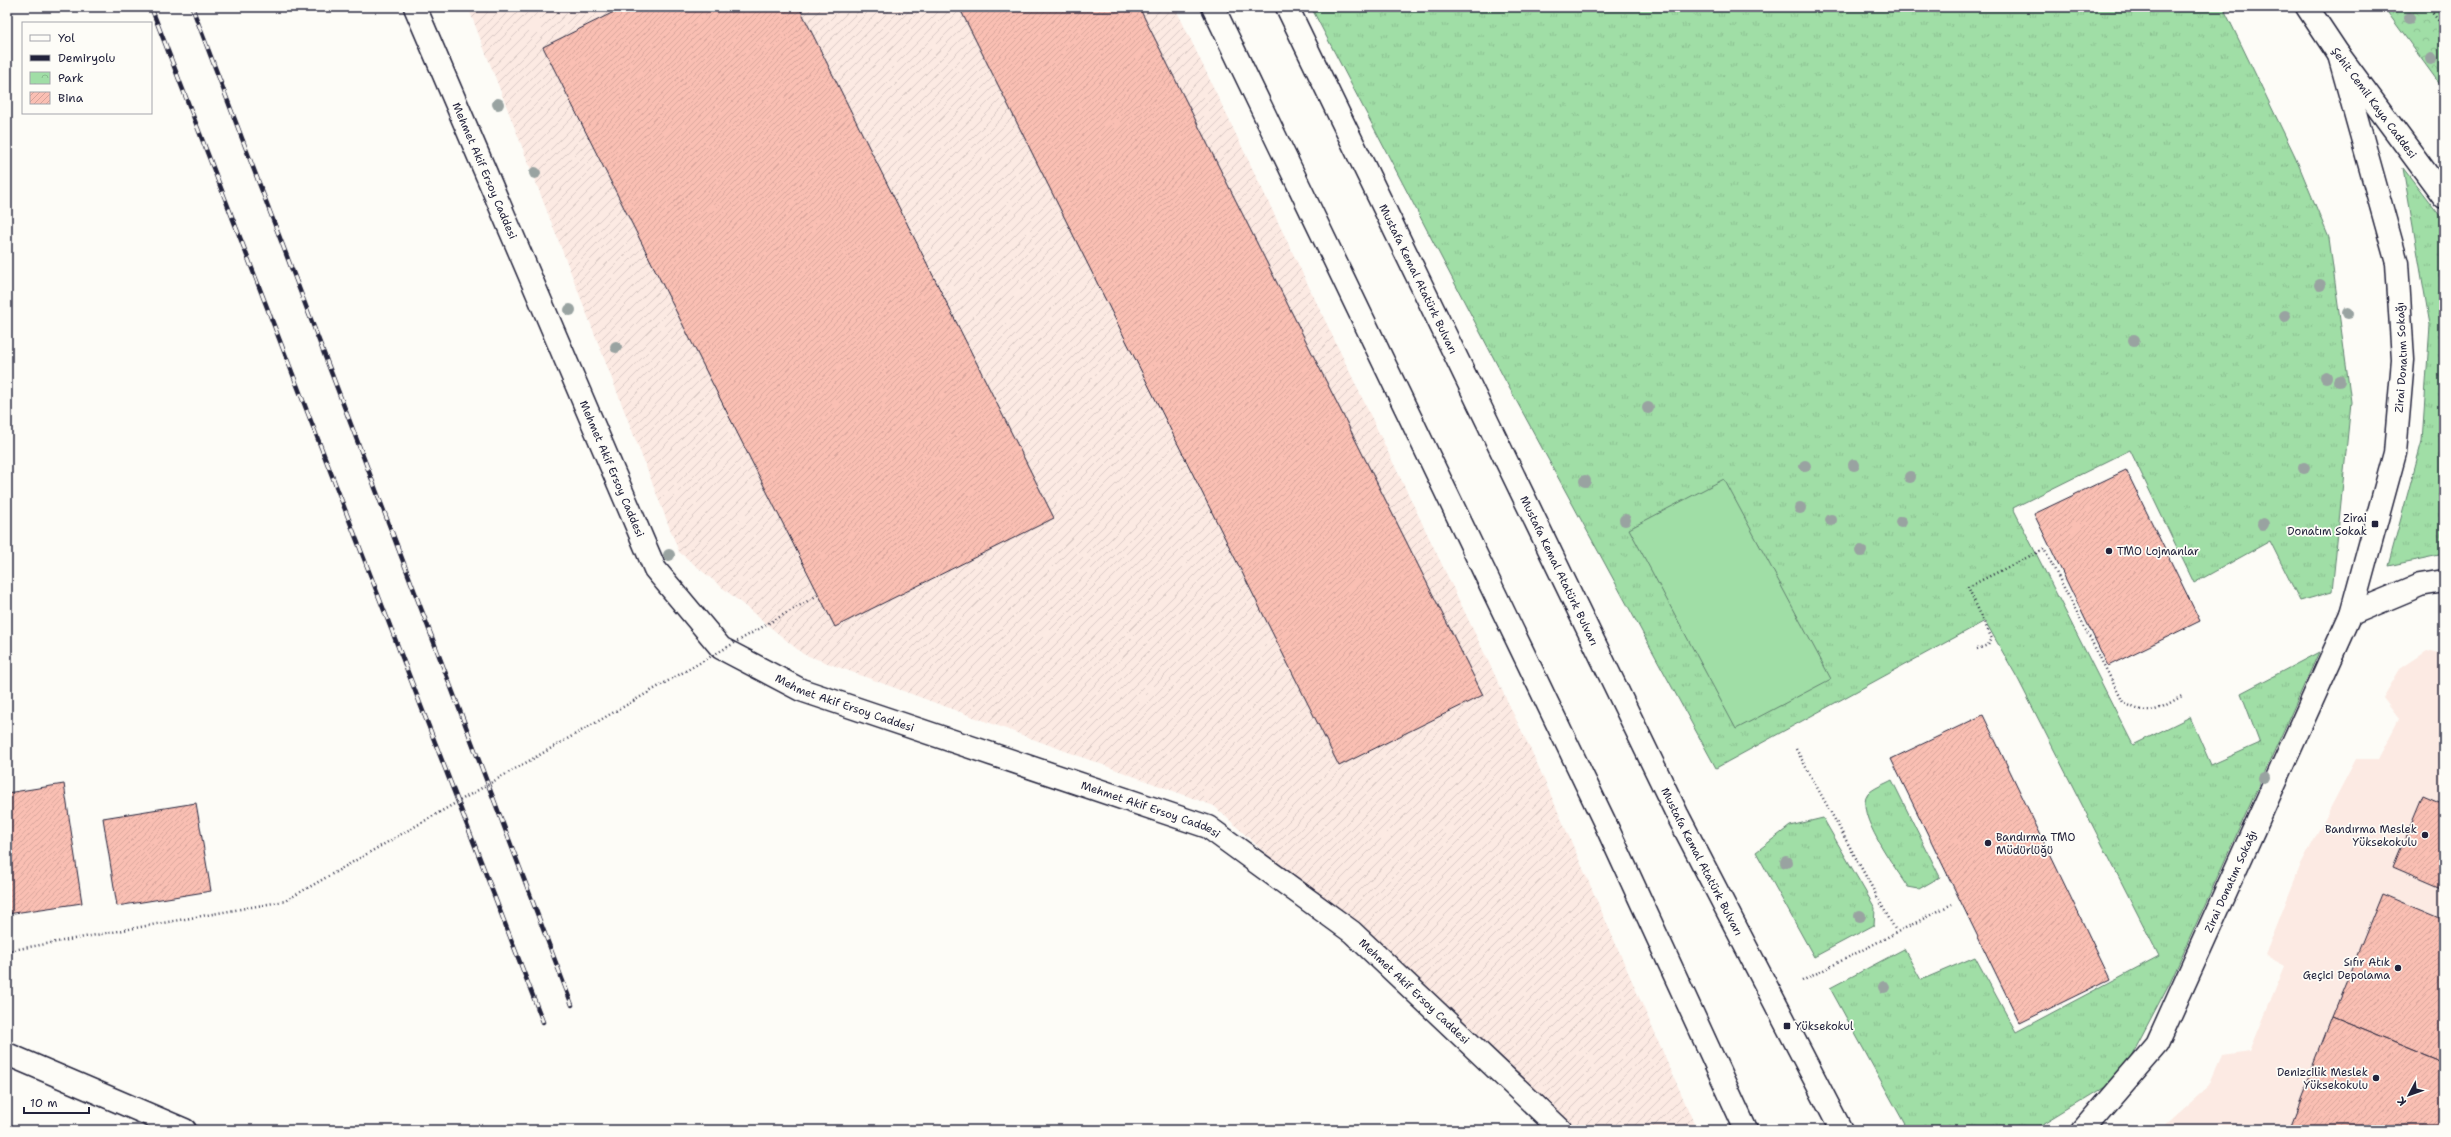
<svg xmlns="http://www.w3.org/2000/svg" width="2451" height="1137" font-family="'Shantell Sans',sans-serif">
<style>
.built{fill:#fceae3}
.industrial{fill:url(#industrial-furrows)}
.grass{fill:url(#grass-tufts);stroke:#618070}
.park{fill:url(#park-crowns);stroke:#618070}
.pitch{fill:#a0dea6;stroke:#618070}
.building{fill:url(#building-hatch);stroke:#22223b}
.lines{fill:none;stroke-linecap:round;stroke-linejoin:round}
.minor-casing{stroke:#22223b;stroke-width:25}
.major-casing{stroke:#22223b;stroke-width:25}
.path{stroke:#22223b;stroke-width:2.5;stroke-dasharray:1 3;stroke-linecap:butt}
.minor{stroke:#fdfcf7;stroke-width:22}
.major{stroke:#fdfcf7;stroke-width:22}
.rail-casing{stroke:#22223b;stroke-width:4.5}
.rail{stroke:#fdfcf7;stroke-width:3;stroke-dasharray:9;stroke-linecap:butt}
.path-bridge{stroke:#22223b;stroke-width:2.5;stroke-dasharray:1 3;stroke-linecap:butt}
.tree{fill:#99a3a1}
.poi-dot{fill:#22223b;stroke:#fdfcf7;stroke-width:1.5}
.labels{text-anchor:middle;stroke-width:3.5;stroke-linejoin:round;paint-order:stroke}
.street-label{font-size:11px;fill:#22223b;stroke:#fdfcf7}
.poi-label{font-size:11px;fill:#22223b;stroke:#fdfcf7;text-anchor:end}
</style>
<defs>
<pattern id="industrial-furrows" width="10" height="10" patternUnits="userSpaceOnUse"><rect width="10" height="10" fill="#fceae3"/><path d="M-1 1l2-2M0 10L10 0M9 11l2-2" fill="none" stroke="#d8c8c4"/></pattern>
<pattern id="grass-tufts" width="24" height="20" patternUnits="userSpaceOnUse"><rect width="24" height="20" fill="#a0dea6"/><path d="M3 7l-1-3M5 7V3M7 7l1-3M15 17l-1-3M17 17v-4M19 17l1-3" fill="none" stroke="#8abe90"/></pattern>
<pattern id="park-crowns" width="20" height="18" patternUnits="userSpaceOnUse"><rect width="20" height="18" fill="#a0dea6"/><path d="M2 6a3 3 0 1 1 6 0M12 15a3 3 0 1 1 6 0" fill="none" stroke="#8abe90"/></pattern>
<pattern id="building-hatch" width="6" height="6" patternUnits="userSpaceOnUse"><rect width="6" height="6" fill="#fabfb3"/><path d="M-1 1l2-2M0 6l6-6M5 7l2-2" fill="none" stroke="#d6a49b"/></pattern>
</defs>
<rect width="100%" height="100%" fill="#fdfcf7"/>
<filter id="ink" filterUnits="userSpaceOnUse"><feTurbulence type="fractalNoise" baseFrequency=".025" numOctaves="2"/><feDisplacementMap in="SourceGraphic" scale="8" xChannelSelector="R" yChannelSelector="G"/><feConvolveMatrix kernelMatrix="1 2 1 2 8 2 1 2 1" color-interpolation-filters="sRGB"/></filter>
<g filter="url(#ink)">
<!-- built -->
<polygon class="built" points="2427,651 2444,655 2444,1130 2159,1130 2209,1085 2222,1055 2250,1051 2285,966 2265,955 2301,864 2356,759 2378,759 2399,719 2383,698 2400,669"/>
<!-- industrial -->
<polygon class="industrial" points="468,7 1175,7 1536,761 1697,1130 1566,1130 1214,806 803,654 679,552"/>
<!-- grass -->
<g class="grass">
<polygon points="1311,7 2223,7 2295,156 2329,238 2351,402 2332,592 2300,601 2270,541 2194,583 2130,450 2013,508 2133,745 2190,717 2211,765 2260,743 2241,693 2319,652 2170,982 2120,1077 2033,1130 1908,1130 1830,988 1904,949 1921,980 1975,957 2016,1032 2159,956 2018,679 1985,621 1716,768 1504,378"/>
<polygon points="2403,168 2444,221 2444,554 2388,566 2422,441 2430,325"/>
<path d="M1892,780L1940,877L1919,889L1908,887C1897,870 1853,812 1868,794C1873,788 1885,784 1892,780Z"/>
<polygon points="1823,818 1875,908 1874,925 1814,957 1756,852 1790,826"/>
</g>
<!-- park -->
<polygon class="park" points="2384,7 2444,7 2444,90 2388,13"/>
<!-- pitch -->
<polygon class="pitch" points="1724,479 1831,679 1736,729 1629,529"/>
<!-- building -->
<g class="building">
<polygon points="624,7 799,7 1054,518 835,627 543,47"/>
<polygon points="959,7 1139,7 1483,695 1339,766"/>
<polygon points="2126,470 2200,621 2108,666 2034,514"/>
<polygon points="1983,715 2110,979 2020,1023 1891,759"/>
<polygon points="64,784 82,903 7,914 7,793"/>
<polygon points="2423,795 2444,804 2444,889 2393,867"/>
<polygon points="196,803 211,891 117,906 103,818"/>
<polygon points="2382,894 2444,920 2444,1063 2332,1017"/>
<polygon points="2332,1017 2444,1063 2444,1130 2288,1130"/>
</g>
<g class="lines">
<!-- minor casing -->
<g class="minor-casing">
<g id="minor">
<path id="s1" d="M2307,7L2339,55L2444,197"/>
<polyline points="2351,614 2420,585 2444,581"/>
<polyline points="7,1054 185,1130"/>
<path id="s2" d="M2083,1130L2157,1044L2351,614L2395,453L2403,360L2397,263L2339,55"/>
</g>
</g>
<!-- major casing -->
<g class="major-casing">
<g id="major">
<path id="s3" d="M415,7L655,569L721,648L801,690L1208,827L1352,932L1561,1130"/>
<polyline points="1213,7 1604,821 1746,1130"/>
<path id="s4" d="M1287,7L1677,814L1841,1130"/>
</g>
</g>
<!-- path -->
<g class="path">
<polyline points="2428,7 2444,28"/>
<path d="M1977,649L1988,645L1992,639L1968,587L2044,549L2123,702C2152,719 2157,709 2184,695"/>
<polyline points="1796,749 1896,931"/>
<polyline points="1802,981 1952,904"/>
</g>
<!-- minor -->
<use href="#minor" class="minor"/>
<!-- major -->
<use href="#major" class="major"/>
<!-- rail casing -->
<g class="rail-casing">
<g id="rail">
<polyline points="151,7 543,1022"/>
<polyline points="192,7 572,1005"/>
</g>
</g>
<!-- rail -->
<use href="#rail" class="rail"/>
<!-- path-bridge -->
<polyline class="path-bridge" points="7,951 285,901 818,595"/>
</g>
<!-- trees -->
<g class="tree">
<circle cx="2409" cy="18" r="6"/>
<circle cx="2431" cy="59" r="6"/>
<circle cx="498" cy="104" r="6"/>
<circle cx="535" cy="173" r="6"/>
<circle cx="2320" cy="285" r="6"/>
<circle cx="570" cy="310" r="6"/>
<circle cx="2348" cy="313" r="6"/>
<circle cx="2285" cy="316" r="6"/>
<circle cx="2134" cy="340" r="6"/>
<circle cx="616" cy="347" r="6"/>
<circle cx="2326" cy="377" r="6"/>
<circle cx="2339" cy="381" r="6"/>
<circle cx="1648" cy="408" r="6"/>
<circle cx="1854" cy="465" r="6"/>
<circle cx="1805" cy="466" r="6"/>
<circle cx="2304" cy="468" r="6"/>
<circle cx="1910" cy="477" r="6"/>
<circle cx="1585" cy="481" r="6"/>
<circle cx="1800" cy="508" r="6"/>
<circle cx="1625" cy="520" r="6"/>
<circle cx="1831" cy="520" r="6"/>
<circle cx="1901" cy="522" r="6"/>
<circle cx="2263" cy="524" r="6"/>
<circle cx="1861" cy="551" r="6"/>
<circle cx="669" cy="555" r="6"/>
<circle cx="2264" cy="778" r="6"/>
<circle cx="1786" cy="862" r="6"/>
<circle cx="1860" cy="916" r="6"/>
<circle cx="1884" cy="987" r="6"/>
</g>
</g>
<!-- markers -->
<g class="poi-dot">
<rect x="2371" y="520" width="8" height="8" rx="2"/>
<circle cx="2109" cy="551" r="4"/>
<circle cx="2425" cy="835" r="4"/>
<circle cx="1988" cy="843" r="4"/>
<circle cx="2398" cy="968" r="4"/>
<rect x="1783" y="1022" width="8" height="8" rx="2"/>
<circle cx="2376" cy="1078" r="4"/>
</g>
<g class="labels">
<!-- street labels -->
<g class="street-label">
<text dy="4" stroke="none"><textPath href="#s1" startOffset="117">Şehit Cemil Kaya Caddesi</textPath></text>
<text dy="4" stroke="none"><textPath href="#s3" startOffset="178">Mehmet Akif Ersoy Caddesi</textPath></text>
<text dy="4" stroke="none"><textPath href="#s4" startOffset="302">Mustafa Kemal Atatürk Bulvarı</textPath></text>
<text dy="4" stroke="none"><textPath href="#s2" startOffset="848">Zirai Donatım Sokağı</textPath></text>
<text dy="4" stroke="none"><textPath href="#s3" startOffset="502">Mehmet Akif Ersoy Caddesi</textPath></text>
<text dy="4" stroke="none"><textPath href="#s4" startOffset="626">Mustafa Kemal Atatürk Bulvarı</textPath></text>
<text dy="4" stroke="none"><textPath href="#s3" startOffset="850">Mehmet Akif Ersoy Caddesi</textPath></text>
<text dy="4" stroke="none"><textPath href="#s3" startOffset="1174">Mehmet Akif Ersoy Caddesi</textPath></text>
<text dy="4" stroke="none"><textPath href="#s4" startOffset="950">Mustafa Kemal Atatürk Bulvarı</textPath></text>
<text dy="4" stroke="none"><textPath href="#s2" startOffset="292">Zirai Donatım Sokağı</textPath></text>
<text dy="4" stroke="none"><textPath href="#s3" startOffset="1498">Mehmet Akif Ersoy Caddesi</textPath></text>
</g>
<!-- poi labels -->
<g class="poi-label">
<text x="2367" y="522">Zirai<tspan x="2367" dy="13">Donatım Sokak</tspan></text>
<text x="2117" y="555" text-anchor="start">TMO Lojmanlar</text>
<text x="2417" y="833">Bandırma Meslek<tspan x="2417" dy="13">Yüksekokulu</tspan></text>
<text x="1996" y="841" text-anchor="start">Bandırma TMO<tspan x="1996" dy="13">Müdürlüğü</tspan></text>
<text x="2390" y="966">Sıfır Atık<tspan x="2390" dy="13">Geçici Depolama</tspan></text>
<text x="1795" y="1030" text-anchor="start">Yüksekokul</text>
<text x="2368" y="1076">Denizcilik Meslek<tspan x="2368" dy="13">Yüksekokulu</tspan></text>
</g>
</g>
<!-- margin -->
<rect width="2451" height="1137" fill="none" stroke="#fdfcf7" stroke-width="24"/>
<rect x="12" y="12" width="2427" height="1113" fill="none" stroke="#22223b" stroke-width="1.5" filter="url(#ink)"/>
<!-- legend -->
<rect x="22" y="22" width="130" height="92" fill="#fdfcf7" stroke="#a5a5ac"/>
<rect x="30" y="35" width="20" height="6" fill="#fdfcf7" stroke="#a5a5ac"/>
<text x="58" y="42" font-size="12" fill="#22223b">Yol</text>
<rect x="30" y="55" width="20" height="6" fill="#22223b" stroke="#a5a5ac"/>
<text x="58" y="62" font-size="12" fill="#22223b">Demiryolu</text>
<rect x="30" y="72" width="20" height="12" fill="url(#park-crowns)" stroke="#a5a5ac"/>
<text x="58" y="82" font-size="12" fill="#22223b">Park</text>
<rect x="30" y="92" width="20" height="12" fill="url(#building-hatch)" stroke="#a5a5ac"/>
<text x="58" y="102" font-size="12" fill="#22223b">Bina</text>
<!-- north arrow -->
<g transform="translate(2409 1095) rotate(229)" stroke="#fdfcf7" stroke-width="3" paint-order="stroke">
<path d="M0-3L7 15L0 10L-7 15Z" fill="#22223b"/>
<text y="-6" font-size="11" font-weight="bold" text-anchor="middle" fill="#22223b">K</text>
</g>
<!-- scale -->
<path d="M24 1107v6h65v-6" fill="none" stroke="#22223b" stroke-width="2"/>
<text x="30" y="1107" font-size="12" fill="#22223b" stroke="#fdfcf7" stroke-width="3" paint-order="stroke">10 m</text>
</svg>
